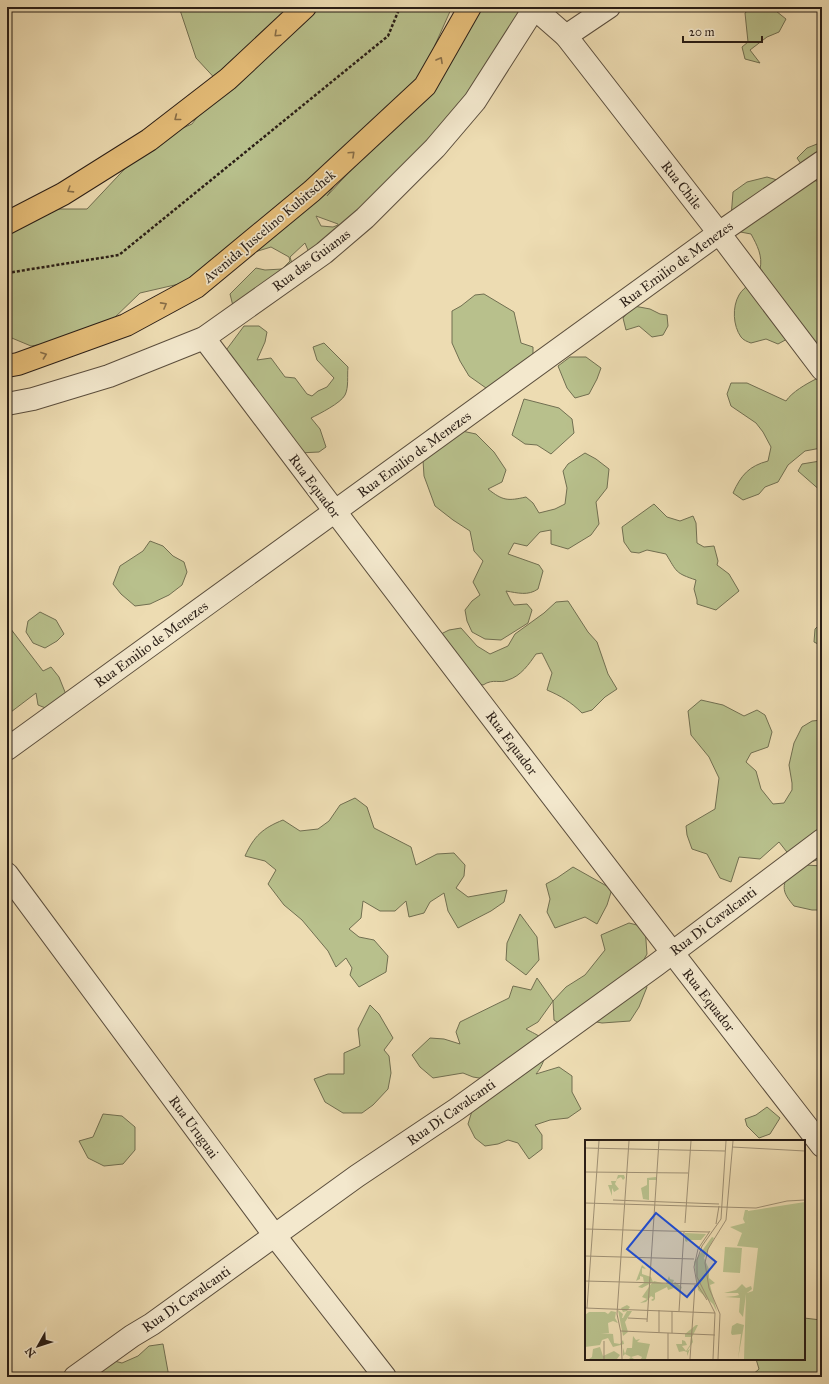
<svg xmlns="http://www.w3.org/2000/svg" width="829" height="1384" font-family="'IM FELL Great Primer',serif">
<style>
.green{fill:#b8c08c;stroke:#716f51;fill-rule:evenodd}
.lines{fill:none;stroke-linecap:round;stroke-linejoin:round}
.minor-casing{stroke:#5b4e3d;stroke-width:24}
.primary-casing{stroke:#2a1e16;stroke-width:24}
.path{stroke:#2a1e16;stroke-width:2.5;stroke-dasharray:3 2;stroke-linecap:butt}
.minor{stroke:#f3e8cd;stroke-width:22}
.primary{stroke:#e6be79;stroke-width:22}
.oneway{stroke:#886e48}
.labels{text-anchor:middle;stroke-width:3.5;stroke-linejoin:round;paint-order:stroke}
.street-label{font-size:14px;fill:#2a1e16;stroke:#f3e8cd}
.inset-road{fill:none;stroke:#9f9074;stroke-width:1}
.view{fill:#1d4ed8;fill-opacity:0.15;stroke:#1d4ed8;stroke-width:2}
.inset-edge{fill:none;stroke:#2a1e16;stroke-width:2}
</style>
<rect width="100%" height="100%" fill="#eddcb2"/>
<filter id="stains"><feTurbulence type="fractalNoise" baseFrequency=".005" numOctaves="4"/><feColorMatrix values="0 0 0 0 .2 0 0 0 0 .09 0 0 0 0 .02 0 0 0 .5 -.17"/></filter>
<radialGradient id="worn" r=".72"><stop offset=".6" stop-color="#630" stop-opacity="0"/><stop offset="1" stop-color="#630" stop-opacity=".3"/></radialGradient>
<!-- green -->
<g class="green">
<path d="M183,7H452L435,45L425,85L349,165L327,196L427,88L477,7H524L482,85L421,153L310,255L305,243L290,257L294,270L233,306L230,294L256,268L265,270L282,269L290,261L289,257L271,247L229,260L192,281L140,293L111,321L76,339L31,346L7,336V220L43,209H87L150,142L192,124L221,85L196,58L180,10ZM316,216L338,224V225L333,227L321,226Z"/>
<polygon points="752,7 771,7 786,19 779,32 767,37 750,50 760,63 745,59 742,47 748,42 745,13"/>
<polygon points="822,142 822,175 803,167 797,158 807,148"/>
<path d="M803,176L822,183V492L798,471L802,464L820,461L821,448L805,451L788,465L778,482L765,487L759,494L743,500L733,493C741,475 749,466 768,461L771,447L763,432L756,423L731,406L727,394L731,383H747L786,401C792,392 806,384 816,379L818,372L789,338L778,344L766,339L751,343C748,342 743,340 741,337C733,326 732,307 739,295C744,286 757,281 760,269C763,256 757,245 751,234L730,230L733,192L747,182L767,177L784,182Z"/>
<polygon points="484,294 514,312 521,343 533,347 533,360 498,387 486,388 469,376 460,361 452,343 452,311 461,306 475,295"/>
<polygon points="634,306 650,309 660,314 667,315 668,326 663,335 652,337 639,326 626,330 623,318"/>
<path d="M244,326H259L267,332L265,342L257,360L271,358L285,377L295,378L307,394L312,396L318,391L327,387L334,378L317,360L313,347L324,343L348,367C347,376 349,387 345,395C341,403 319,414 311,418L320,429L326,447L319,452L299,453L224,353Z"/>
<polygon points="570,357 586,357 601,368 597,379 589,394 575,398 567,388 558,366"/>
<polygon points="524,399 559,408 572,419 574,433 551,454 537,445 525,444 512,435"/>
<path d="M462,431L476,434L494,452L506,470L502,482L488,489C503,501 508,501 526,497L533,503L539,513L555,509L565,504L567,488L563,471L568,464L585,453L596,459L609,469L607,488L596,502L599,524L591,535L568,549L551,544V530L540,532L527,546L514,543L508,554L539,565L543,571L538,589C528,596 518,593 506,591L511,601L514,605L527,604L532,610L528,623L501,640L485,639L472,632L467,621L465,610L472,601L480,595L473,582L483,561L474,551L470,531L453,520L435,506L424,476L423,460Z"/>
<path d="M654,504L667,517L680,521L693,516L696,523L697,543L704,547L714,546L718,561L717,565L729,574L739,591L716,610L697,604V600L694,589L696,580C675,573 677,572 666,554L647,550L639,553L631,552L624,542L622,527Z"/>
<polygon points="150,541 163,546 173,556 184,562 187,572 182,585 169,595 150,604 135,606 121,594 113,584 120,566 143,551"/>
<path d="M568,601L588,632L597,642L608,674L617,689L605,697L592,710L582,713C571,702 561,696 547,690L552,673L542,653L536,654C529,664 521,676 508,680C499,684 494,678 483,685L469,681L439,635L449,630L461,628L477,646L490,654L508,646L515,634L544,613L556,602Z"/>
<polygon points="40,612 56,620 64,634 57,641 45,648 33,643 26,632 28,621"/>
<polygon points="822,622 822,646 814,642 815,629"/>
<polygon points="7,624 43,671 51,667 59,677 67,697 48,709 38,705 36,693 7,715"/>
<polygon points="701,700 723,705 744,716 757,710 765,715 772,732 768,747 751,753 746,762 756,771 761,789 773,804 784,803 792,790 792,783 789,765 794,743 802,727 812,721 822,720 822,858 806,864 790,856 779,842 760,859 739,857 731,882 720,878 707,854 692,849 687,835 686,826 715,809 719,778 709,757 691,735 688,711"/>
<path d="M355,798L367,807L374,828L411,847L416,865L437,854L454,853L465,865L464,876L456,888L468,897L507,890L504,902L491,911L458,928L448,911L444,893L430,902L424,913L409,917L406,901L395,911H380L363,901L361,918L349,929L359,937L374,940L388,956L386,972L359,987L350,975L352,968L346,958L336,967L328,951L302,920L284,905L268,884L276,870L265,861L245,856C254,836 263,828 283,820L300,831L318,829L329,821L340,805Z"/>
<path d="M806,865L822,866V910H812L794,906C784,894 781,889 788,874Z"/>
<polygon points="573,867 612,889 607,905 597,924 585,917 555,928 547,912 550,899 546,884 557,878"/>
<polygon points="520,914 537,937 539,960 526,975 506,960 507,943"/>
<path d="M629,923L645,927L647,954L638,970L647,987L639,1007L630,1021L602,1023L581,1019L563,1026L554,1020L553,1001L538,1022L526,1029C531,1032 539,1035 542,1039C550,1049 543,1066 536,1074L559,1067L572,1076V1092L581,1109L568,1118L550,1120L535,1125L542,1135V1149L529,1159L518,1143L508,1140L498,1144L485,1146L475,1138L468,1124L472,1111L485,1079L473,1077L463,1073L433,1078L420,1067L412,1055L430,1038L444,1039L460,1044L456,1032L460,1022L509,998L513,986L531,990L537,978L553,1001L566,987L585,975L605,950L601,935Z"/>
<polygon points="370,1005 379,1014 393,1038 384,1050 389,1056 391,1073 388,1089 373,1105 362,1113 343,1113 325,1102 314,1079 328,1074 344,1074 344,1053 360,1046 358,1029"/>
<polygon points="767,1107 780,1118 770,1134 759,1138 747,1126 745,1119 756,1115"/>
<polygon points="103,1114 122,1116 135,1127 135,1150 123,1164 104,1166 88,1158 79,1141 93,1137"/>
<polygon points="804,1318 821,1320 822,1321 822,1377 750,1377 759,1369 756,1359 804,1359"/>
<polygon points="163,1344 169,1377 68,1377 103,1358 122,1363 138,1356 149,1346"/>
</g>
<g class="lines">
<!-- minor casing -->
<g class="minor-casing">
<g id="minor">
<polyline points="534,8 566,36 719,233 822,369"/>
<polyline points="566,36 609,7"/>
<path d="M204,338C408,609 614,878 822,1146"/>
<polyline points="7,404 33,399 109,376 204,338 324,253 365,218 435,148 475,101 535,7"/>
<polyline points="7,749 719,233 822,162"/>
<polyline points="7,874 275,1236 385,1377"/>
<polyline points="75,1377 132,1336 152,1324 357,1176 457,1109 656,965 822,840"/>
</g>
</g>
<!-- primary casing -->
<g class="primary-casing">
<g id="primary">
<polyline points="7,223 63,194 149,140 228,79 305,7"/>
<polyline points="7,366 18,364 126,325 196,287 312,191 425,86 470,7"/>
</g>
</g>
<!-- path -->
<polyline class="path" points="7,273 119,255 388,36 400,7"/>
<!-- minor -->
<use href="#minor" class="minor"/>
<!-- primary -->
<use href="#primary" class="primary"/>
</g>
<!-- one-way arrows -->
<defs><path id="oneway-chevron" d="M-2-3.5L2.5 0L-2 3.5" fill="none" stroke-width="1.6" stroke-linecap="round" stroke-linejoin="round"/></defs>
<g class="oneway">
<use href="#oneway-chevron" transform="translate(277 34) rotate(137)"/>
<use href="#oneway-chevron" transform="translate(440 60) rotate(-61)"/>
<use href="#oneway-chevron" transform="translate(177 118) rotate(142)"/>
<use href="#oneway-chevron" transform="translate(352 154) rotate(-43)"/>
<use href="#oneway-chevron" transform="translate(70 190) rotate(148)"/>
<use href="#oneway-chevron" transform="translate(164 305) rotate(-29)"/>
<use href="#oneway-chevron" transform="translate(44 355) rotate(-20)"/>
</g>
<g class="labels">
<!-- street labels -->
<g class="street-label">
<text transform="translate(682 185) rotate(52)" y="5">Rua Chile</text>
<text transform="translate(269 226) rotate(-40)" y="5">Avenida Juscelino Kubitschek</text>
<text transform="translate(311 260) rotate(-37)" y="5">Rua das Guianas</text>
<text transform="translate(676 264) rotate(-36)" y="5">Rua Emilio de Menezes</text>
<text transform="translate(414 454) rotate(-36)" y="5">Rua Emilio de Menezes</text>
<text transform="translate(315 486) rotate(53)" y="5">Rua Equador</text>
<text transform="translate(151 644) rotate(-36)" y="5">Rua Emilio de Menezes</text>
<text transform="translate(512 743) rotate(53)" y="5">Rua Equador</text>
<text transform="translate(713 921) rotate(-37)" y="5">Rua Di Cavalcanti</text>
<text transform="translate(709 1000) rotate(52)" y="5">Rua Equador</text>
<text transform="translate(451 1112) rotate(-35)" y="5">Rua Di Cavalcanti</text>
<text transform="translate(194 1127) rotate(54)" y="5">Rua Uruguai</text>
<text transform="translate(186 1299) rotate(-35)" y="5">Rua Di Cavalcanti</text>
</g>
</g>
<!-- overview -->
<g transform="translate(585 1140)">
<rect width="220" height="220" fill="#eddcb2"/>
<path d="M33,35H39L40,38L38,40L36,37L32,39L30,44L34,49L29,52L27,48V56L23,45H27L26,41H31ZM71,37L72,40H64V60L58,59L56,48L62,45V38ZM220,62V219H159L161,154L158,177L154,172L155,158L140,157L150,156L154,155L153,153H139L151,150L157,144L161,148L166,146L167,149L162,153L168,151L173,108L152,106L157,93L145,87L160,83L158,79L160,70H163L162,85L163,71ZM100,93L121,94L116,100H103L102,102L100,101ZM127,97L129,98L119,118L124,129V138L130,143L125,145L132,172L128,164L113,150L109,122ZM140,107L157,108L155,133L138,132ZM57,125L61,129L57,128V134L66,137L68,142L57,148L53,147L59,143L58,137L55,136V139L51,141ZM84,136L85,139L89,140L87,145L90,142L97,147L94,154V151L89,148L83,150L82,147L70,153V159L68,161L66,160L69,158L66,156L61,162L55,163L62,159L57,157L66,144L69,141L81,144ZM42,165L45,167L42,171H47L40,182L43,192L38,196L33,170L38,174L37,178H38L42,171L38,172L36,168ZM26,171L31,172L30,178L33,183L28,181L23,183L24,193H16L28,194L29,203L35,204L38,200L39,204L28,207L23,198L17,200L15,205L0,207V175L4,172H20L23,174ZM152,183L159,185L153,219L156,194L147,195L146,193L147,186ZM111,185H113L107,197L108,202L102,211L105,209L102,216V212L99,211L94,212L91,204H97V200L100,201L102,205L97,206L101,211L105,205L106,197H100V194ZM48,196L51,200L55,199L52,202L65,204L61,219H56L57,217L53,215L46,217L49,219H44L46,217L40,214L38,216V208L40,214L42,208H47ZM15,207L18,216L29,211L35,215L32,219H4L7,217L8,209Z" fill="#b8c08c"/>
<path class="inset-road" d="M147,7L220,11M0,8L140,11M0,32L103,33M28,60L134,64M0,63L171,68L202,61L220,60M100,83L106,1M131,84L134,66M0,89L124,92M0,116L109,119M0,141L112,144M122,160L112,144L109,127L113,109L125,91M0,168L130,173M2,168L14,1M94,171L99,92M43,178L62,179M62,182L74,1M36,191L130,195M74,192V170M83,193V219M87,193V171M19,219V201M37,219L36,193L32,174L44,1M105,219L110,145M128,219L130,173L112,137V120L117,106L136,79L141,1M133,219L135,174L124,148L120,123L123,109L141,80L148,1"/>
<path class="view" d="M71,73L131,122L102,157L42,109Z"/>
<rect width="220" height="220" class="inset-edge"/>
</g>
<!-- margin -->
<rect width="829" height="1384" fill="none" stroke="#eddcb2" stroke-width="24"/>
<rect x="8" y="8" width="813" height="1368" fill="none" stroke="#2a1e16" stroke-width="2"/>
<rect x="12" y="12" width="805" height="1360" fill="none" stroke="#2a1e16"/>
<!-- north arrow -->
<g transform="translate(38 1346) rotate(231)" stroke="#f3e8cd" stroke-width="3" paint-order="stroke">
<path d="M0-3L7 15L0 10L-7 15Z" fill="#2a1e16"/>
<text y="-6" font-size="11" font-weight="bold" text-anchor="middle" fill="#2a1e16">N</text>
</g>
<!-- scale -->
<path d="M683 36v6h79v-6" fill="none" stroke="#2a1e16" stroke-width="2"/>
<text x="689" y="36" font-size="12" fill="#2a1e16" stroke="#f3e8cd" stroke-width="3" paint-order="stroke">20 m</text>
<rect width="100%" height="100%" filter="url(#stains)"/>
<rect width="100%" height="100%" fill="url(#worn)"/>
</svg>
